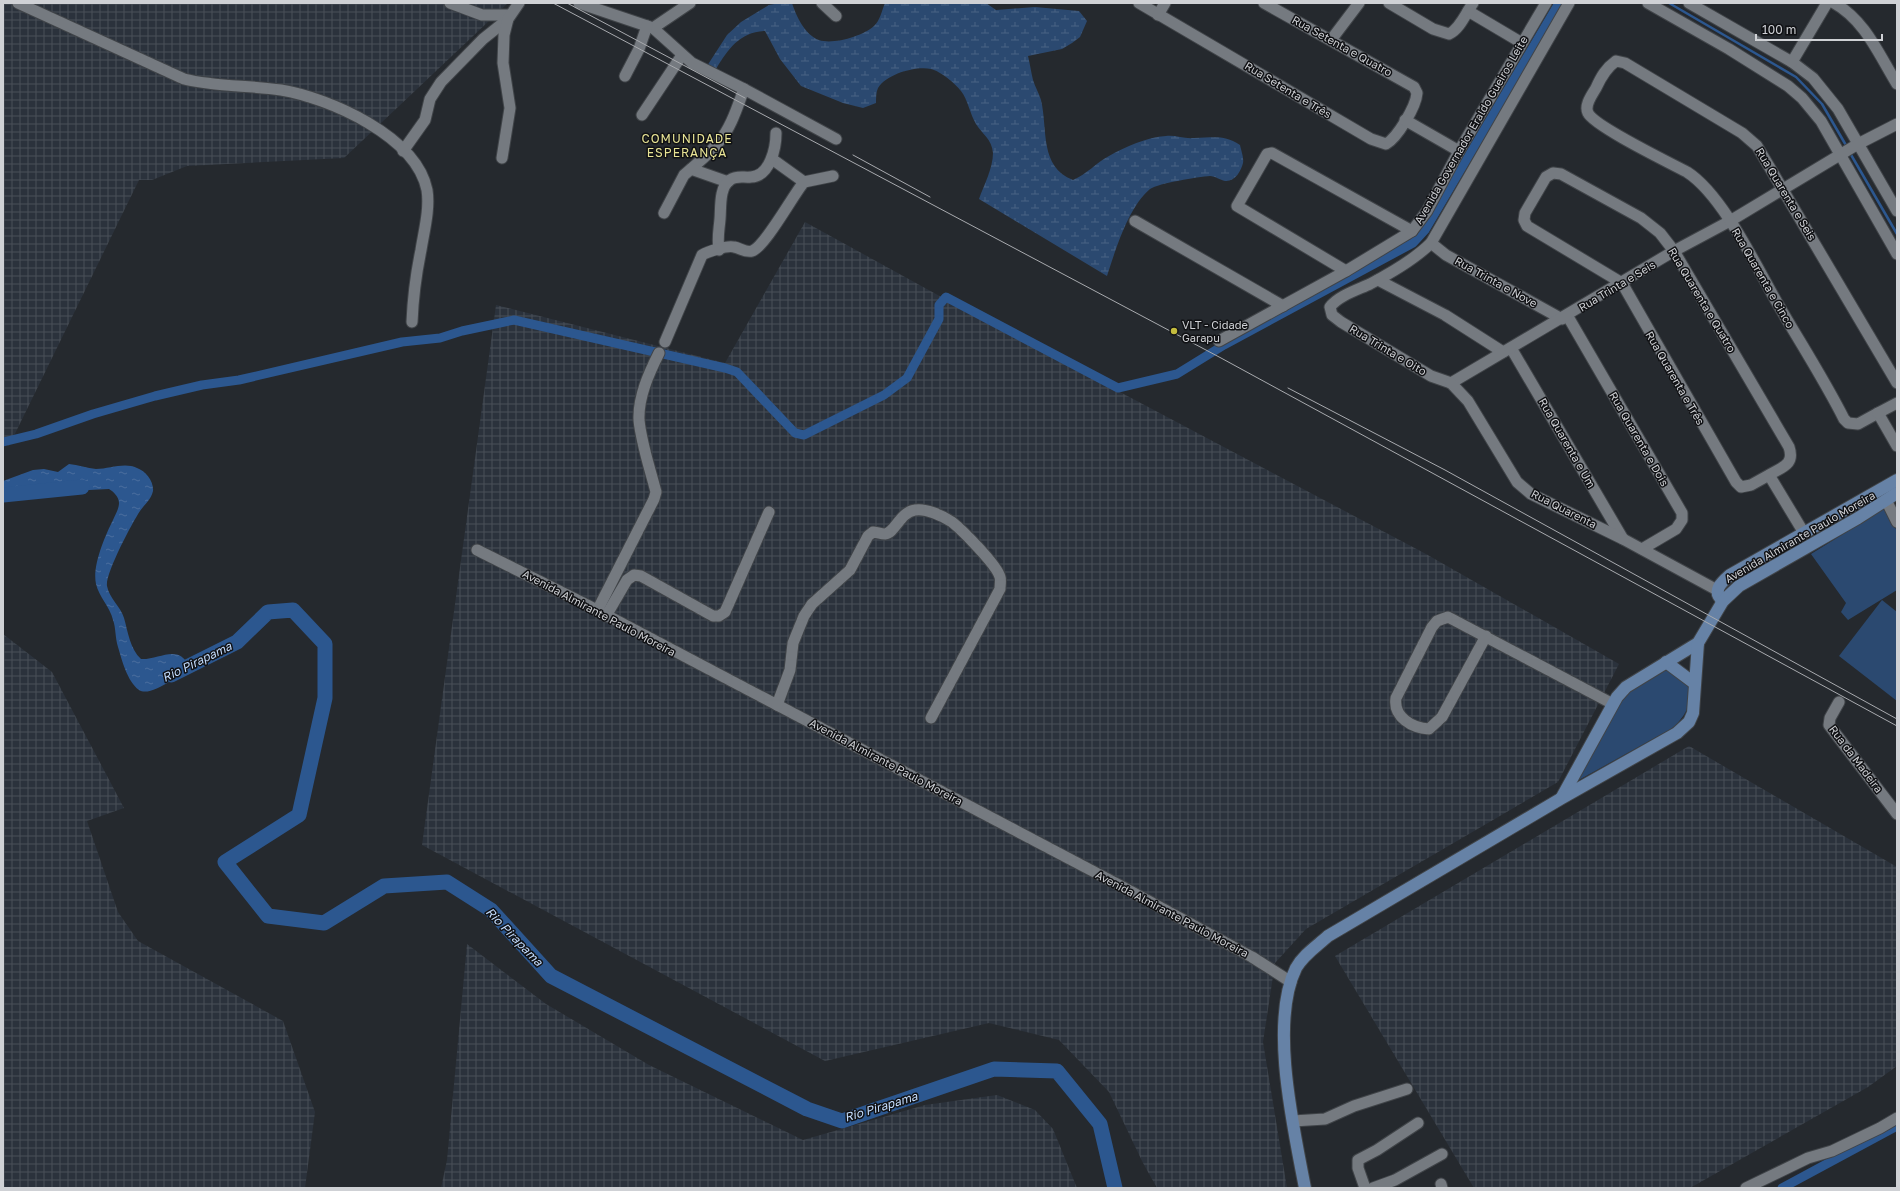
<svg xmlns="http://www.w3.org/2000/svg" width="1900" height="1191" font-family="'Golos Text',sans-serif">
<style>
.industrial{fill:url(#industrial-grid)}
.wetland{fill:url(#wetland-marsh)}
.park{fill:#2b4970}
.water{fill:url(#water-ripples)}
.lines{fill:none;stroke-linecap:round;stroke-linejoin:round}
.stream{stroke:#2c578f;stroke-width:2.5}
.canal{stroke:#2c578f;stroke-width:9}
.river{stroke:#2c578f;stroke-width:15}
.minor-casing{stroke:#404448;stroke-width:13}
.major-casing{stroke:#404448;stroke-width:14}
.minor{stroke:#757a80;stroke-width:11}
.major{stroke:#6682a6;stroke-width:12}
.tram{stroke:#a8aaae;stroke-width:1}
.poi-dot{fill:#c4bc3e;stroke:#101114;stroke-width:1.5}
.labels{text-anchor:middle;stroke-width:3;stroke-linejoin:round;paint-order:stroke}
.street-label{font-size:11px;fill:#cfd1d5;stroke:#101114}
.poi-label{font-size:11px;fill:#cfd1d5;stroke:#101114;text-anchor:start}
.neighbourhood-label{font-size:12px;letter-spacing:1px;fill:#e8e495;stroke:#101114}
.water-label{font-size:12px;font-style:italic;fill:#c3dcfd;stroke:#101114}
</style>
<defs>
<pattern id="industrial-grid" width="8" height="8" patternUnits="userSpaceOnUse"><rect width="8" height="8" fill="#2b323c"/><path d="M0 4h8M4 0v8" fill="none" stroke="#494f57"/></pattern>
<pattern id="wetland-marsh" width="20" height="14" patternUnits="userSpaceOnUse"><rect width="20" height="14" fill="#2b4970"/><path d="M1 5h8M5 5V1M11 12h8M15 12V8" fill="none" stroke="#496284"/></pattern>
<pattern id="water-ripples" width="26" height="14" patternUnits="userSpaceOnUse"><rect width="26" height="14" fill="#2c578f"/><path d="M2 4q2-2 4 0t4 0M15 11q2-2 4 0t4 0" fill="none" stroke="#4a6e9e"/></pattern>
</defs>
<rect width="100%" height="100%" fill="#25292e"/>
<!-- industrial -->
<g class="industrial">
<polygon points="3,3 508,3 344,158 187,166 152,180 139,180 9,446 3,443"/>
<polygon points="805,222 965,310 1426,554 1619,664 1558,782 1306,929 1275,963 1263,1042 1287,1188 1157,1188 1143,1163 1109,1092 1059,1040 989,1023 825,1061 422,845 496,305 725,363"/>
<polygon points="3,634 52,672 124,808 87,821 118,912 138,941 283,1021 315,1112 305,1188 3,1188"/>
<polygon points="1689,746 1897,867 1897,1066 1868,1087 1690,1188 1474,1188 1335,956"/>
<polygon points="467,944 546,1004 649,1065 803,1140 925,1105 997,1095 1035,1110 1053,1129 1077,1188 441,1188 447,1160"/>
</g>
<!-- wetland -->
<path class="wetland" d="M780,3H792C796,16 805,35 819,40C833,45 863,36 874,26C880,21 882,10 885,3H986L996,10L1035,7L1079,11L1087,21L1080,37L1072,43L1062,49L1028,56C1030,64 1031,72 1033,80C1035,87 1039,93 1041,100C1048,129 1039,167 1073,180C1087,174 1096,163 1109,156C1125,147 1147,137 1166,136C1176,135 1184,139 1194,138C1213,138 1223,134 1240,145C1241,150 1244,158 1243,163C1241,171 1235,182 1225,181C1220,180 1215,176 1210,176C1198,177 1159,183 1150,189C1129,206 1115,251 1107,276L979,199C984,185 993,168 993,153C992,139 982,134 976,124C970,114 968,100 961,91C955,83 940,71 931,69C915,66 887,74 878,88C876,92 876,98 876,103L863,108L843,103L801,86L780,59L765,31C740,32 728,49 716,69L707,66L727,35L741,22L769,5Z"/>
<!-- park -->
<g class="park">
<polygon points="1885,508 1897,531 1897,590 1848,620 1841,612 1846,603 1811,554"/>
<polygon points="1882,600 1897,612 1897,701 1839,656"/>
<path d="M1667,667C1673,672 1682,677 1686,683C1697,699 1683,720 1671,729L1577,781L1618,698Z"/>
</g>
<!-- water -->
<path class="water" d="M69,464C78,465 87,468 96,469C110,469 124,462 137,468C146,471 154,482 153,491C151,500 144,505 140,511C132,523 105,574 107,586C109,598 121,607 124,618C128,632 130,649 141,659C159,660 178,643 189,666C181,674 151,698 139,690C127,681 122,660 118,647C115,638 116,628 113,620C110,607 99,597 96,584C92,566 105,536 113,520C115,515 119,509 119,503C119,497 114,492 109,489L69,491L54,486L41,485L23,497L3,500V481L33,470L44,469L58,472Z"/>
<g class="lines">
<!-- stream -->
<g class="stream">
<polyline points="1669,3 1796,77 1822,104 1847,147"/>
<polyline points="1850,153 1897,234"/>
</g>
<!-- canal -->
<g class="canal">
<polyline points="3,442 36,434 93,414 155,396 202,385 239,380 402,342 440,338 462,331 514,320 725,368 737,372 795,433 804,435 884,395 907,378 939,319 939,305 946,297 1118,388 1177,374 1224,345 1413,243 1425,230 1559,3"/>
<polyline points="1782,1188 1897,1126"/>
</g>
<!-- river -->
<g class="river">
<polyline points="3,495 82,487"/>
<polyline points="171,675 237,642 268,612 293,610 325,644 325,698 299,815 225,862 268,916 324,923 384,886 447,882 491,910 551,976 807,1109 842,1121 994,1069 1057,1071 1100,1124 1115,1188"/>
</g>
<!-- minor casing -->
<g class="minor-casing">
<g id="minor">
<path d="M18,3L184,79C216,87 248,85 281,90C329,98 416,136 427,190C430,209 424,231 421,250C416,274 413,298 412,322"/>
<polyline points="450,3 482,15 510,15"/>
<polyline points="579,3 653,28 692,63 744,89 836,139"/>
<polyline points="822,3 836,16"/>
<path d="M1139,3L1371,139L1386,144C1397,138 1416,107 1417,93L1414,87L1264,3"/>
<path d="M1389,3L1433,29L1449,34C1460,29 1466,13 1473,3"/>
<polyline points="1648,3 1729,49 1788,86 1802,98 1821,121 1897,254"/>
<polyline points="1689,3 1792,62 1813,78 1838,109 1897,211"/>
<path d="M1834,3C1865,20 1879,55 1897,84"/>
<polyline points="1468,11 1522,43"/>
<polyline points="1158,15 1165,3"/>
<polyline points="653,28 690,3"/>
<polyline points="1331,40 1359,3"/>
<polyline points="1792,62 1827,3"/>
<polyline points="625,76 639,49 647,26"/>
<polyline points="642,115 682,55"/>
<polyline points="1405,120 1459,151"/>
<polyline points="403,151 425,120 430,99 441,82 483,39 508,19"/>
<polyline points="502,158 510,108 503,63 504,35 508,19 519,3"/>
<polyline points="772,159 804,182"/>
<path d="M691,169C700,161 710,153 718,143C731,128 737,108 744,89"/>
<polyline points="664,213 684,175 691,169 728,182"/>
<polyline points="1135,221 1283,306"/>
<polyline points="1431,243 1446,255 1562,319"/>
<path d="M719,250C717,238 719,231 720,219C721,208 719,187 730,180C737,175 744,178 751,177C770,176 776,148 776,133"/>
<polyline points="1346,271 1237,206 1267,154 1272,153 1412,231"/>
<polyline points="1378,280 1445,315 1503,352"/>
<polyline points="1567,315 1682,513 1682,520 1676,529 1642,549"/>
<polyline points="1219,341 1346,271 1412,231 1427,211 1459,151 1546,3"/>
<path d="M665,342L702,255C707,252 727,245 734,247C740,248 746,253 752,251C765,247 793,195 804,182L833,176"/>
<polyline points="1511,348 1623,539"/>
<path d="M1451,383L1431,376L1341,322L1332,315L1330,307C1338,296 1357,290 1370,284C1391,273 1414,260 1431,243L1569,3"/>
<polyline points="1451,383 1674,251 1730,221 1858,144 1897,124"/>
<polyline points="1451,383 1468,401 1517,482 1531,494 1623,539 1717,590"/>
<path d="M1897,383L1757,146L1742,133L1625,63L1616,61C1606,68 1601,77 1596,88C1592,95 1584,105 1588,113C1594,126 1670,163 1687,172C1723,195 1757,268 1779,306C1801,344 1825,381 1844,419L1848,423L1858,424L1878,413L1897,446"/>
<polyline points="1878,413 1897,403"/>
<path d="M1769,475C1782,467 1795,465 1789,447L1674,251L1660,233L1641,218L1561,174L1553,173L1546,177L1525,213L1524,220L1527,226L1622,283L1736,482L1741,487L1751,485L1769,475L1804,533"/>
<polyline points="1886,500 1897,522"/>
<polyline points="477,550 589,606 1121,886 1252,957 1291,982"/>
<path d="M597,611L654,499L656,492C650,469 641,442 639,420C638,397 649,373 659,353"/>
<polyline points="606,616 627,580 634,575 641,576 713,616 719,616 725,612 769,512"/>
<path d="M1486,636L1442,717L1429,729C1412,728 1393,717 1396,698L1432,627L1437,621L1448,617L1613,704"/>
<polyline points="1839,702 1830,718 1829,725 1897,814"/>
<path d="M777,705L790,670L793,643L804,616L812,604L850,570L868,536L873,532C876,532 881,534 885,534C895,533 900,512 915,510C926,508 943,516 952,522C962,530 997,565 1000,577C1001,580 1000,585 1000,589L931,718"/>
<polyline points="1293,1121 1325,1119 1354,1106 1407,1089"/>
<polyline points="1441,1184 1442,1188"/>
<polyline points="1365,1188 1358,1168 1358,1160 1377,1150 1418,1123"/>
<polyline points="1373,1188 1395,1180 1442,1154"/>
<polyline points="1746,1188 1808,1158 1832,1151 1880,1128 1897,1118"/>
</g>
</g>
<!-- major casing -->
<g class="major-casing">
<g id="major">
<path d="M1723,601C1711,591 1722,582 1730,575L1897,480"/>
<polyline points="1666,662 1694,683"/>
<polyline points="1562,797 1617,697 1626,687 1698,643 1723,601 1739,586 1858,518 1897,493"/>
<path d="M1305,1188C1294,1130 1269,1023 1296,968C1303,955 1317,946 1328,936L1562,798L1677,733L1689,722L1693,713L1698,643"/>
</g>
</g>
<!-- minor -->
<use href="#minor" class="minor"/>
<!-- major -->
<use href="#major" class="major"/>
<!-- tram -->
<g class="tram">
<polyline points="553,3 1221,358 1897,726"/>
<polyline points="567,3 745,98"/>
<polyline points="853,155 930,197"/>
<polyline points="1288,388 1445,470 1897,719"/>
</g>
</g>
<!-- markers -->
<circle class="poi-dot" cx="1174" cy="331" r="4"/>
<g class="labels">
<!-- street labels -->
<g class="street-label">
<text transform="translate(1342 46) rotate(29)" y="4">Rua Setenta e Quatro</text>
<text transform="translate(1288 90) rotate(31)" y="4">Rua Setenta e Três</text>
<text transform="translate(1471 130) rotate(-60)" y="4">Avenida Governador Eraldo Gueiros Leite</text>
<text transform="translate(1786 194) rotate(59)" y="4">Rua Quarenta e Seis</text>
<text transform="translate(1763 278) rotate(60)" y="4">Rua Quarenta e Cinco</text>
<text transform="translate(1496 282) rotate(29)" y="4">Rua Trinta e Nove</text>
<text transform="translate(1617 286) rotate(-31)" y="4">Rua Trinta e Seis</text>
<text transform="translate(1702 300) rotate(59)" y="4">Rua Quarenta e Quatro</text>
<text transform="translate(1388 350) rotate(31)" y="4">Rua Trinta e Oito</text>
<text transform="translate(1675 378) rotate(60)" y="4">Rua Quarenta e Três</text>
<text transform="translate(1639 439) rotate(60)" y="4">Rua Quarenta e Dois</text>
<text transform="translate(1567 443) rotate(60)" y="4">Rua Quarenta e Um</text>
<text transform="translate(1564 509) rotate(27)" y="4">Rua Quarenta</text>
<text transform="translate(1800 537) rotate(-30)" y="4">Avenida Almirante Paulo Moreira</text>
<text transform="translate(599 613) rotate(28)" y="4">Avenida Almirante Paulo Moreira</text>
<text transform="translate(1856 759) rotate(53)" y="4">Rua da Madeira</text>
<text transform="translate(886 762) rotate(28)" y="4">Avenida Almirante Paulo Moreira</text>
<text transform="translate(1172 914) rotate(28)" y="4">Avenida Almirante Paulo Moreira</text>
</g>
<!-- poi labels -->
<g class="poi-label">
<text x="1182" y="329">VLT - Cidade<tspan x="1182" dy="13">Garapu</tspan></text>
</g>
<!-- neighbourhood labels -->
<g class="neighbourhood-label">
<text x="687" y="143">COMUNIDADE<tspan x="687" dy="14">ESPERANÇA</tspan></text>
</g>
<!-- water labels -->
<g class="water-label">
<text transform="translate(197 662) rotate(-26)" y="4">Rio Pirapama</text>
<text transform="translate(514 937) rotate(46)" y="4">Rio Pirapama</text>
<text transform="translate(881 1107) rotate(-17)" y="4">Rio Pirapama</text>
</g>
</g>
<!-- border -->
<rect width="1900" height="1191" fill="none" stroke="#cfd1d5" stroke-width="8"/>
<!-- scale -->
<path d="M1756 34v6h126v-6" fill="none" stroke="#cfd1d5" stroke-width="2"/>
<text x="1762" y="34" font-size="12" fill="#cfd1d5" stroke="#101114" stroke-width="3" paint-order="stroke">100 m</text>
</svg>
